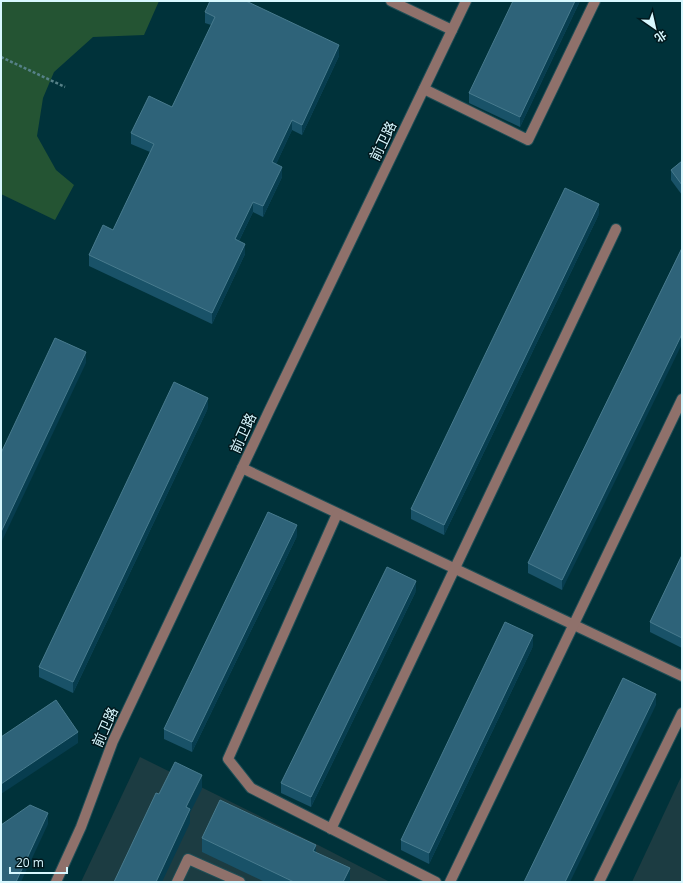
<svg xmlns="http://www.w3.org/2000/svg" width="683" height="883" font-family="'Open Sans','Noto Sans SC',sans-serif">
<style>
.built{fill:#1c3c42}
.green{fill:#245433}
.lines{fill:none;stroke-linecap:round;stroke-linejoin:round}
.minor-casing{stroke:#1e4e56;stroke-width:12}
.path{stroke:#568188;stroke-width:2.5;stroke-dasharray:3 2;stroke-linecap:butt}
.minor{stroke:#8f716b;stroke-width:10}
.wall{fill:#195268}
.shaded-wall{fill:#073d4f}
.building{fill:#2e6379;stroke:#487b8e}
.labels{text-anchor:middle;stroke-width:3;stroke-linejoin:round;paint-order:stroke}
.street-label{font-size:14px;fill:#d8f8ff;stroke:#00181d}
</style>
<rect width="100%" height="100%" fill="#00323a"/>
<!-- built -->
<g class="built">
<polygon points="140,757 318,845 390,882 81,882"/>
<polygon points="682,775 682,882 632,882"/>
</g>
<!-- green -->
<polygon class="green" points="1,1 159,1 144,35 93,37 54,72 43,98 37,136 56,170 74,185 55,220 1,194"/>
<g class="lines">
<!-- minor casing -->
<g class="minor-casing">
<g id="minor">
<polyline points="391,1 452,30"/>
<polyline points="424,89 528,140 595,1"/>
<polyline points="242,468 682,676"/>
<polyline points="337,514 228,759 251,788 436,882"/>
<polyline points="331,829 616,229"/>
<polyline points="56,882 81,827 113,741 269,411 466,1"/>
<polyline points="177,882 188,859 240,882"/>
<polyline points="450,882 682,399"/>
<polyline points="599,882 682,713"/>
</g>
</g>
<!-- path -->
<polyline class="path" points="1,57 65,87"/>
<!-- minor -->
<use href="#minor" class="minor"/>
</g>
<!-- wall -->
<g class="wall">
<polygon points="580,1 520,127 469,103 469,93"/>
<polygon points="205,12 339,56 302,135 292,130 276,164 282,177 263,217 253,212 239,241 245,254 212,324 89,266 89,255 113,230 150,152 131,144 131,133 172,107 211,25 205,23"/>
<polygon points="682,161 682,195 671,180 671,170"/>
<polygon points="599,214 444,535 411,519 411,509"/>
<polygon points="682,248 562,590 528,573 528,563"/>
<polygon points="208,408 73,693 39,677 39,667"/>
<polygon points="297,536 192,752 164,739 164,729"/>
<polygon points="682,555 682,648 650,632 650,622"/>
<polygon points="416,591 311,807 281,793 281,783"/>
<polygon points="533,646 429,864 401,850 401,840"/>
<polygon points="202,838 316,852 350,882 265,882 202,852"/>
</g>
<!-- shaded-wall -->
<g class="shaded-wall">
<polygon points="575,1 580,1 520,127 520,117"/>
<polygon points="339,45 339,56 302,135 302,125"/>
<polygon points="292,120 292,130 272,173 272,162"/>
<polygon points="282,167 282,177 263,217 263,206"/>
<polygon points="253,202 253,212 235,249 235,239"/>
<polygon points="599,204 599,214 444,535 444,525"/>
<polygon points="245,244 245,254 212,324 212,313"/>
<polygon points="682,334 682,344 562,590 562,580"/>
<polygon points="86,352 86,363 1,543 1,532"/>
<polygon points="208,398 208,408 73,693 73,682"/>
<polygon points="297,525 297,536 192,752 192,742"/>
<polygon points="416,581 416,591 311,807 311,797"/>
<polygon points="533,635 533,646 429,864 429,853"/>
<polygon points="656,694 656,705 570,882 565,882"/>
<polygon points="78,732 78,743 1,794 1,784"/>
<polygon points="202,775 202,789 190,813 190,823 162,882 156,882 186,807"/>
<polygon points="48,813 48,824 21,882 16,882"/>
<polygon points="316,845 316,859 313,851"/>
<polygon points="350,868 350,882 343,882"/>
</g>
<!-- building -->
<g class="building">
<polygon points="210,1 246,1 339,45 302,125 292,120 272,162 282,167 263,206 253,202 235,239 245,244 212,313 89,255 103,225 113,230 154,144 131,133 149,96 172,107 215,17 205,12"/>
<polygon points="513,1 575,1 520,117 469,93"/>
<polygon points="682,161 682,185 671,170"/>
<polygon points="565,188 599,204 444,525 411,509"/>
<polygon points="682,248 682,334 562,580 528,563"/>
<polygon points="55,338 86,352 1,532 1,453"/>
<polygon points="174,382 208,398 73,682 39,667"/>
<polygon points="268,512 297,525 192,742 164,729"/>
<polygon points="682,555 682,638 650,622"/>
<polygon points="387,567 416,581 311,797 281,783"/>
<polygon points="505,622 533,635 429,853 401,840"/>
<polygon points="623,678 656,694 565,882 524,882"/>
<polygon points="56,700 78,732 1,784 1,737"/>
<polygon points="175,762 202,775 186,807 190,809 156,882 114,882 156,793 159,794"/>
<polygon points="220,800 316,845 313,851 350,868 343,882 294,882 202,838"/>
<polygon points="30,805 48,813 16,882 1,882 1,825"/>
</g>
<g class="labels">
<!-- street labels -->
<g class="street-label">
<text transform="translate(383 141) rotate(-64)" y="5">前卫路</text>
<text transform="translate(243 433) rotate(-65)" y="5">前卫路</text>
<text transform="translate(105 727) rotate(-66)" y="5">前卫路</text>
</g>
</g>
<!-- border -->
<rect width="683" height="883" fill="none" stroke="#d8f8ff" stroke-width="4"/>
<!-- north arrow -->
<g transform="translate(655 28) rotate(146)" stroke="#00181d" stroke-width="3" paint-order="stroke">
<path d="M0-3L7 15L0 10L-7 15Z" fill="#d8f8ff"/>
<text y="-6" font-size="11" font-weight="bold" text-anchor="middle" fill="#d8f8ff">北</text>
</g>
<!-- scale -->
<path d="M10 867v6h57v-6" fill="none" stroke="#d8f8ff" stroke-width="2"/>
<text x="16" y="867" font-size="12" fill="#d8f8ff" stroke="#00181d" stroke-width="3" paint-order="stroke">20 m</text>
</svg>
